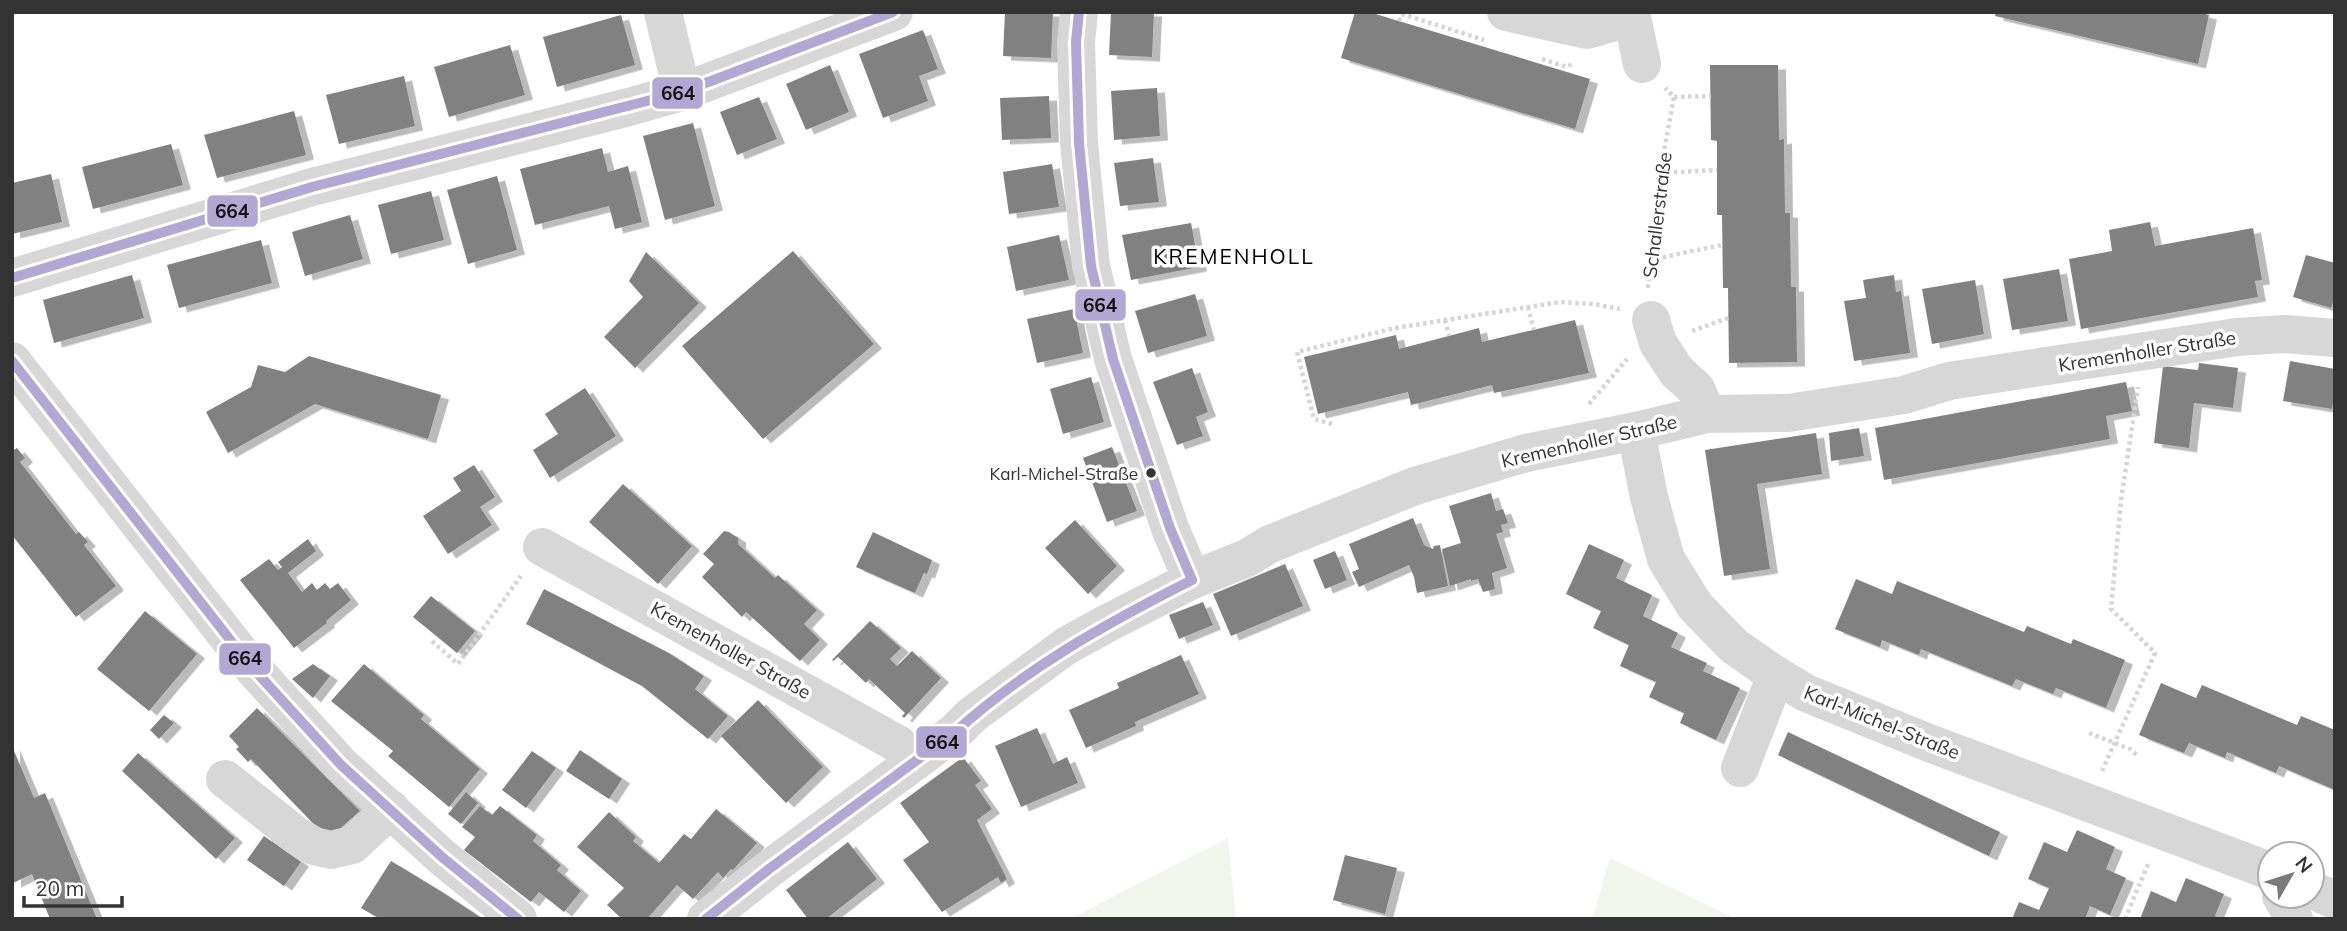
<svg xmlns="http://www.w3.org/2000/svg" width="2347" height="931" font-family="Mulish,sans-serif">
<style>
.green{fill:#f1f5ed}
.building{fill:#818181;filter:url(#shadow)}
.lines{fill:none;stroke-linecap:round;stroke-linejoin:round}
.path{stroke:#d6d6d6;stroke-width:4.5;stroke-dasharray:3.5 3.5;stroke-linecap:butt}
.minor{stroke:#d7d7d7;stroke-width:38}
.bus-1-casing{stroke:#fff;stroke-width:16}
.bus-1{stroke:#b1a9d4;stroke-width:10}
.bus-dot{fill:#333;stroke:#fff;stroke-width:2.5}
.labels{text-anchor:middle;stroke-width:7;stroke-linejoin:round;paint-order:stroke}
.bus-label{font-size:17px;fill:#333;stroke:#fff;text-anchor:end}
.street-label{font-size:19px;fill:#333;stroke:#fff}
.neighbourhood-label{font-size:21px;letter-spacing:2px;fill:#000;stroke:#fff}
.line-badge{stroke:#fff;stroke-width:2.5}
.pale-badge-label{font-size:19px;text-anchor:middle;font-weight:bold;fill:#111}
</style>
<defs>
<filter id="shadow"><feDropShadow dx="8" dy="4.5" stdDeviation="0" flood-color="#0004"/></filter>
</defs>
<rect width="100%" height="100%" fill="#fff"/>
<!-- green -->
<g class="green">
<polygon points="1228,838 1236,919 1069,919"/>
<polygon points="1610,858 1736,919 1592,919"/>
</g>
<!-- building -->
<g class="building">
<polygon points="1005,12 1053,12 1051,58 1003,56"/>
<polygon points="1111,12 1154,12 1152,57 1109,55"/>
<polygon points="1355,12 1369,12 1590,79 1575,129 1341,58"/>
<polygon points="1996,12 2197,12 2209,15 2198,64 1995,16"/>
<polygon points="621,15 635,65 557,87 543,37"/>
<polygon points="923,30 938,69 919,76 928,101 883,118 859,54"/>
<polygon points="510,45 525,95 449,117 434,67"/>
<polygon points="830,65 849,112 806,130 786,84"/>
<polygon points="1710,65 1778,65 1779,140 1784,139 1785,213 1790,213 1791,287 1796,287 1797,362 1729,363 1728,288 1723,288 1722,215 1717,215 1717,141 1711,140"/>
<polygon points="404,76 415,126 339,144 326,95"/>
<polygon points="1157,88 1160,136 1114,140 1111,91"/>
<polygon points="1049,96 1051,138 1002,140 1000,98"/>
<polygon points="759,97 777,139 737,155 720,112"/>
<polygon points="294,111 306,155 217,178 204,135"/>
<polygon points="693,123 715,206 665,220 643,136"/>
<polygon points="171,144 183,185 93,209 82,167"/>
<polygon points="602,148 608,172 628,166 642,222 615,229 609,206 535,225 520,169"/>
<polygon points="1153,158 1159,202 1120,206 1114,163"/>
<polygon points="1052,164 1059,207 1009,214 1003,172"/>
<polygon points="51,174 62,222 12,234 12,183"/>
<polygon points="497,176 517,250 468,264 447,190"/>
<polygon points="431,191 444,240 391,254 378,205"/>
<polygon points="350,215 363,259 305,276 292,232"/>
<polygon points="2150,222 2155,246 2253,228 2262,280 2255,281 2258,297 2081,329 2069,259 2112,251 2109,230"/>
<polygon points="1191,223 1199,267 1131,280 1122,235"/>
<polygon points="1059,235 1069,280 1016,291 1007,247"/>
<polygon points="261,240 272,283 179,308 167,265"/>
<polygon points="793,251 874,344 763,439 682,346"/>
<polygon points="646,252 699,303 635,368 604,337 643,297 629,281"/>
<polygon points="2306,255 2335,263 2335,297 2331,308 2293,297"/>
<polygon points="2059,269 2068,321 2012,330 2003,279"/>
<polygon points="132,275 144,318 54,343 43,300"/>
<polygon points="1894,275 1896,292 1901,291 1910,353 1854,361 1844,301 1866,298 1863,280"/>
<polygon points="1975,280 1984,334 1932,344 1922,289"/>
<polygon points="1195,294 1207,336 1148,353 1135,311"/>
<polygon points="1074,309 1083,353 1037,363 1027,319"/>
<polygon points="1575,320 1589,373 1494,393 1492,385 1411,405 1408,392 1318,414 1304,357 1396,335 1399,349 1479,328 1482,342"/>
<polygon points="309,356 441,395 428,439 315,404 228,453 206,412 251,387 258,365 285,372"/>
<polygon points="2290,361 2335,369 2335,392 2332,409 2283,401"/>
<polygon points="2199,363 2238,368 2233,408 2194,403 2189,448 2154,443 2163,366 2198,370"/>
<polygon points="1192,368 1208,412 1196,417 1203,436 1177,445 1153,382"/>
<polygon points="1091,377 1104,422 1063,434 1050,389"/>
<polygon points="2126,382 2132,411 2106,416 2110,439 1884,480 1875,428"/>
<polygon points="585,388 616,436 550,478 533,450 558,434 545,414"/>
<polygon points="1859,428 1864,456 1831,461 1829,433"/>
<polygon points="1816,433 1822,474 1757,484 1770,569 1724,576 1705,450"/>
<polygon points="1112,447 1137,511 1107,522 1083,458"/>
<polygon points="17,448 25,458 20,462 76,534 79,532 88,542 84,545 116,586 76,617 12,535 12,451"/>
<polygon points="474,465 495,497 480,507 492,525 448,554 423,516 461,491 453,478"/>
<polygon points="623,484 692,546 658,584 589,522"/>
<polygon points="1491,493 1496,511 1503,509 1508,523 1501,525 1503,532 1496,534 1507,568 1492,573 1495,589 1483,592 1478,579 1471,581 1471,579 1450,586 1442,549 1461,543 1449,506"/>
<polygon points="1413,518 1424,545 1433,549 1434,546 1440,545 1448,586 1417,593 1414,577 1409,565 1359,587 1352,572 1359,569 1349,544"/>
<polygon points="1075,520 1117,566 1088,594 1045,548"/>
<polygon points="724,531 729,532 738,538 738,544 775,578 778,575 817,610 804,624 820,640 800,661 746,612 742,617 702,577 714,564 703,554"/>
<polygon points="873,532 932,560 927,574 924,573 915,593 856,567"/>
<polygon points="308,539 316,551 288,573 302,592 312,583 317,590 325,583 330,589 338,583 351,600 326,621 327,623 294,648 240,580 269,559 278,570 282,567 278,562"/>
<polygon points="1589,544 1624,560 1616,578 1652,595 1643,616 1678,633 1671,647 1707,663 1703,671 1740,688 1716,740 1680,723 1684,713 1649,697 1656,682 1620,666 1629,645 1593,628 1601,611 1566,594"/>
<polygon points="1335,551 1347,580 1325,589 1313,560"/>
<polygon points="1285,564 1303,606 1231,636 1213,594"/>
<polygon points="1856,579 1892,594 1897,581 2024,632 2027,626 2071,644 2073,639 2125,660 2106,708 2056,688 2053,694 2016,679 2012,686 1921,649 1919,655 1882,640 1880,647 1835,629"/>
<polygon points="544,589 669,653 704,676 695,689 728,716 708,739 642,686 526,624"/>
<polygon points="431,596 475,631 457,653 413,617"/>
<polygon points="1203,602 1213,625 1179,639 1169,615"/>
<polygon points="145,611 197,654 149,711 97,669"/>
<polygon points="870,621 901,648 890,659 897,666 912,651 941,678 904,718 902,716 905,713 869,679 866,683 838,657 833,661 832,660"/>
<polygon points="1181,655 1199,694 1135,722 1136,726 1086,748 1069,710 1119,688 1117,683"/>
<polygon points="313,664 330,676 313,698 292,679"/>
<polygon points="364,664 424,715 421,719 480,769 449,807 388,756 393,751 331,701"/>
<polygon points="2161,683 2196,698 2202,685 2297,725 2301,716 2335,730 2335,790 2279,766 2276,773 2227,752 2225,758 2189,743 2184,753 2139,735"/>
<polygon points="758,700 823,767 786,803 721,736"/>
<polygon points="257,708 360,811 328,839 251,759 248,762 236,749 239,747 229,736"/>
<polygon points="164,715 174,723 159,739 150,730"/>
<polygon points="1037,728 1053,764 1067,757 1078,783 1021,807 995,746"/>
<polygon points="1788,732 2000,832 1989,856 1778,755"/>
<polygon points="12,746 34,798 45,793 97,919 50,919 32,874 13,883"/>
<polygon points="580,750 622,779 609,799 566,771"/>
<polygon points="532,751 556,768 526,808 502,790"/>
<polygon points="138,753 235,838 216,859 122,771"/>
<polygon points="963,757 981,781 975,785 992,809 977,820 1007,879 1001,883 998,877 942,912 903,860 929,842 900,803"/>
<polygon points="466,792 478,803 461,824 448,814"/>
<polygon points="480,806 492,815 500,806 537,835 533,841 561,865 557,870 581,891 564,912 539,892 531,902 464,850 475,837 462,827"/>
<polygon points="716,809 757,843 733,870 731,869 723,878 718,872 693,899 677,885 647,919 622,919 607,905 624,888 577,847 609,812 636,837 633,841 659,863 684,834 691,839"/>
<polygon points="2077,830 2115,847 2106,869 2126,878 2110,915 2090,906 2085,919 2012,919 2019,902 2039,910 2049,888 2028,879 2044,842 2067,852"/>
<polygon points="264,836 301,862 284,886 247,860"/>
<polygon points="848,842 877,879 826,919 808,919 786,890"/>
<polygon points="1345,855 1397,868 1385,914 1333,900"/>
<polygon points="391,861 442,892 483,919 380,919 361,908"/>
<polygon points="2186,878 2224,894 2215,916 2222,919 2140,919 2151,891 2176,902"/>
</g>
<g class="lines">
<!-- path -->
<g class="path">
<polyline points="1399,21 1402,14 1484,40"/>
<polyline points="1542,59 1567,67 1573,63"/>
<polyline points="1674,97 1711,96"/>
<polyline points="1660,173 1717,170"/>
<polyline points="1649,260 1722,245"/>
<polyline points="1648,288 1660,173 1674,97 1665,88"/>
<polyline points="1528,307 1534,330"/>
<polyline points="1445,320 1449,336"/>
<polyline points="1692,331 1728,318"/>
<polyline points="1589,404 1627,359"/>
<polyline points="1332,424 1314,419 1297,352 1395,328 1560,302 1593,304 1620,309"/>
<polyline points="432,641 458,664 521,576"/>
<polyline points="2089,733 2130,749 2138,756"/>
<polyline points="2102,771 2155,653 2111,609 2121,501 2138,387"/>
<polyline points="2125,919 2149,862"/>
</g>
<!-- minor -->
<g class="minor">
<polyline points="663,12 682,92"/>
<polyline points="1079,12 1076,42 1079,143 1091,266 1113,359 1170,528 1192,580"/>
<polyline points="1506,12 1587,30 1632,17"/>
<polyline points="1632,12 1632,17 1642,64"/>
<polyline points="12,278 312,187 629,107 682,92 894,12"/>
<polyline points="1651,320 1658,343 1677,372 1696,389 1707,414"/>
<polyline points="12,361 249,664 341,765 442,857 518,919"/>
<polyline points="1636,431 1649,497 1666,559 1695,606 1734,646 1771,672 1806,693 1929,743 2270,871"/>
<polyline points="542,547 898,744 914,762"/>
<polyline points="1740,768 1776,675"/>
<polyline points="225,779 297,836 314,846 331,850 352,845 391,809"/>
<polyline points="2312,890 2335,900"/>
<polyline points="2281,896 2294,919"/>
<polyline points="706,919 769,869 955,732 972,715 1066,646 1104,625 1192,580 1247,558 1270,544 1415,486 1526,453 1636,431 1707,414 1788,413 1904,395 1949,381 2237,337 2285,334 2335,338"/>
</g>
<!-- bus-1 casing -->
<g class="bus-1-casing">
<g id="bus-1">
<polyline points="12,278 312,187 682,92 893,12"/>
<polyline points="12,361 249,664 341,765 442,857 518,919"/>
<path d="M706,919L769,869L955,732C1026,668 1107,623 1192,580L1170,528L1113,359L1091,266L1079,143L1076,42L1079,12"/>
</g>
</g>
<!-- bus-1 -->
<use href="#bus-1" class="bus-1"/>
</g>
<!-- markers -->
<circle class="bus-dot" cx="1151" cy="473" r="6"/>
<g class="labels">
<!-- bus labels -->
<g class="bus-label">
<text x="1138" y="480">Karl-Michel-Straße</text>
</g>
<!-- street labels -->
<g class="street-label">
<text transform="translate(1657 215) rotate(-83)" y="7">Schallerstraße</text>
<text transform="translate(2147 351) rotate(-9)" y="7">Kremenholler Straße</text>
<text transform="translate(1589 441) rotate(-13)" y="7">Kremenholler Straße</text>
<text transform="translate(731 650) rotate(29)" y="7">Kremenholler Straße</text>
<text transform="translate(1882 722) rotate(22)" y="7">Karl-Michel-Straße</text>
</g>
<!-- neighbourhood labels -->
<g class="neighbourhood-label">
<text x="1234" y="264">KREMENHOLL</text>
</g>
</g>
<g class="line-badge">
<rect x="651" y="76" width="53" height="34" rx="7" fill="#b1a9d4"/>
<rect x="206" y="194" width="53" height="34" rx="7" fill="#b1a9d4"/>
<rect x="1074" y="288" width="53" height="34" rx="7" fill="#b1a9d4"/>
<rect x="218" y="642" width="54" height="34" rx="7" fill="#b1a9d4"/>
<rect x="915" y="725" width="53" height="34" rx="7" fill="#b1a9d4"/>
</g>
<g class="pale-badge-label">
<text x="678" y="100">664</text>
<text x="232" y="218">664</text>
<text x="1100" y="312">664</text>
<text x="245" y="665">664</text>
<text x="942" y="749">664</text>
</g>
<!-- border -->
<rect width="2347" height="931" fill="none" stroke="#333333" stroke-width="28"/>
<!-- north arrow -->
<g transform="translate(2291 875) rotate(51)"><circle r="33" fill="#ffffff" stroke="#adadad" stroke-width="2"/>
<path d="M0-5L12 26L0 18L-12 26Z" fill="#7a7a7a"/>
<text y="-10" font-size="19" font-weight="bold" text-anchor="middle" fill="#333333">N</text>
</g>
<!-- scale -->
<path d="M24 896v10h98v-10" fill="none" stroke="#333333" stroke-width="3.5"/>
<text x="35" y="896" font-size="21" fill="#333333" stroke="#ffffff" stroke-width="5" paint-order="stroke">20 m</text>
</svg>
